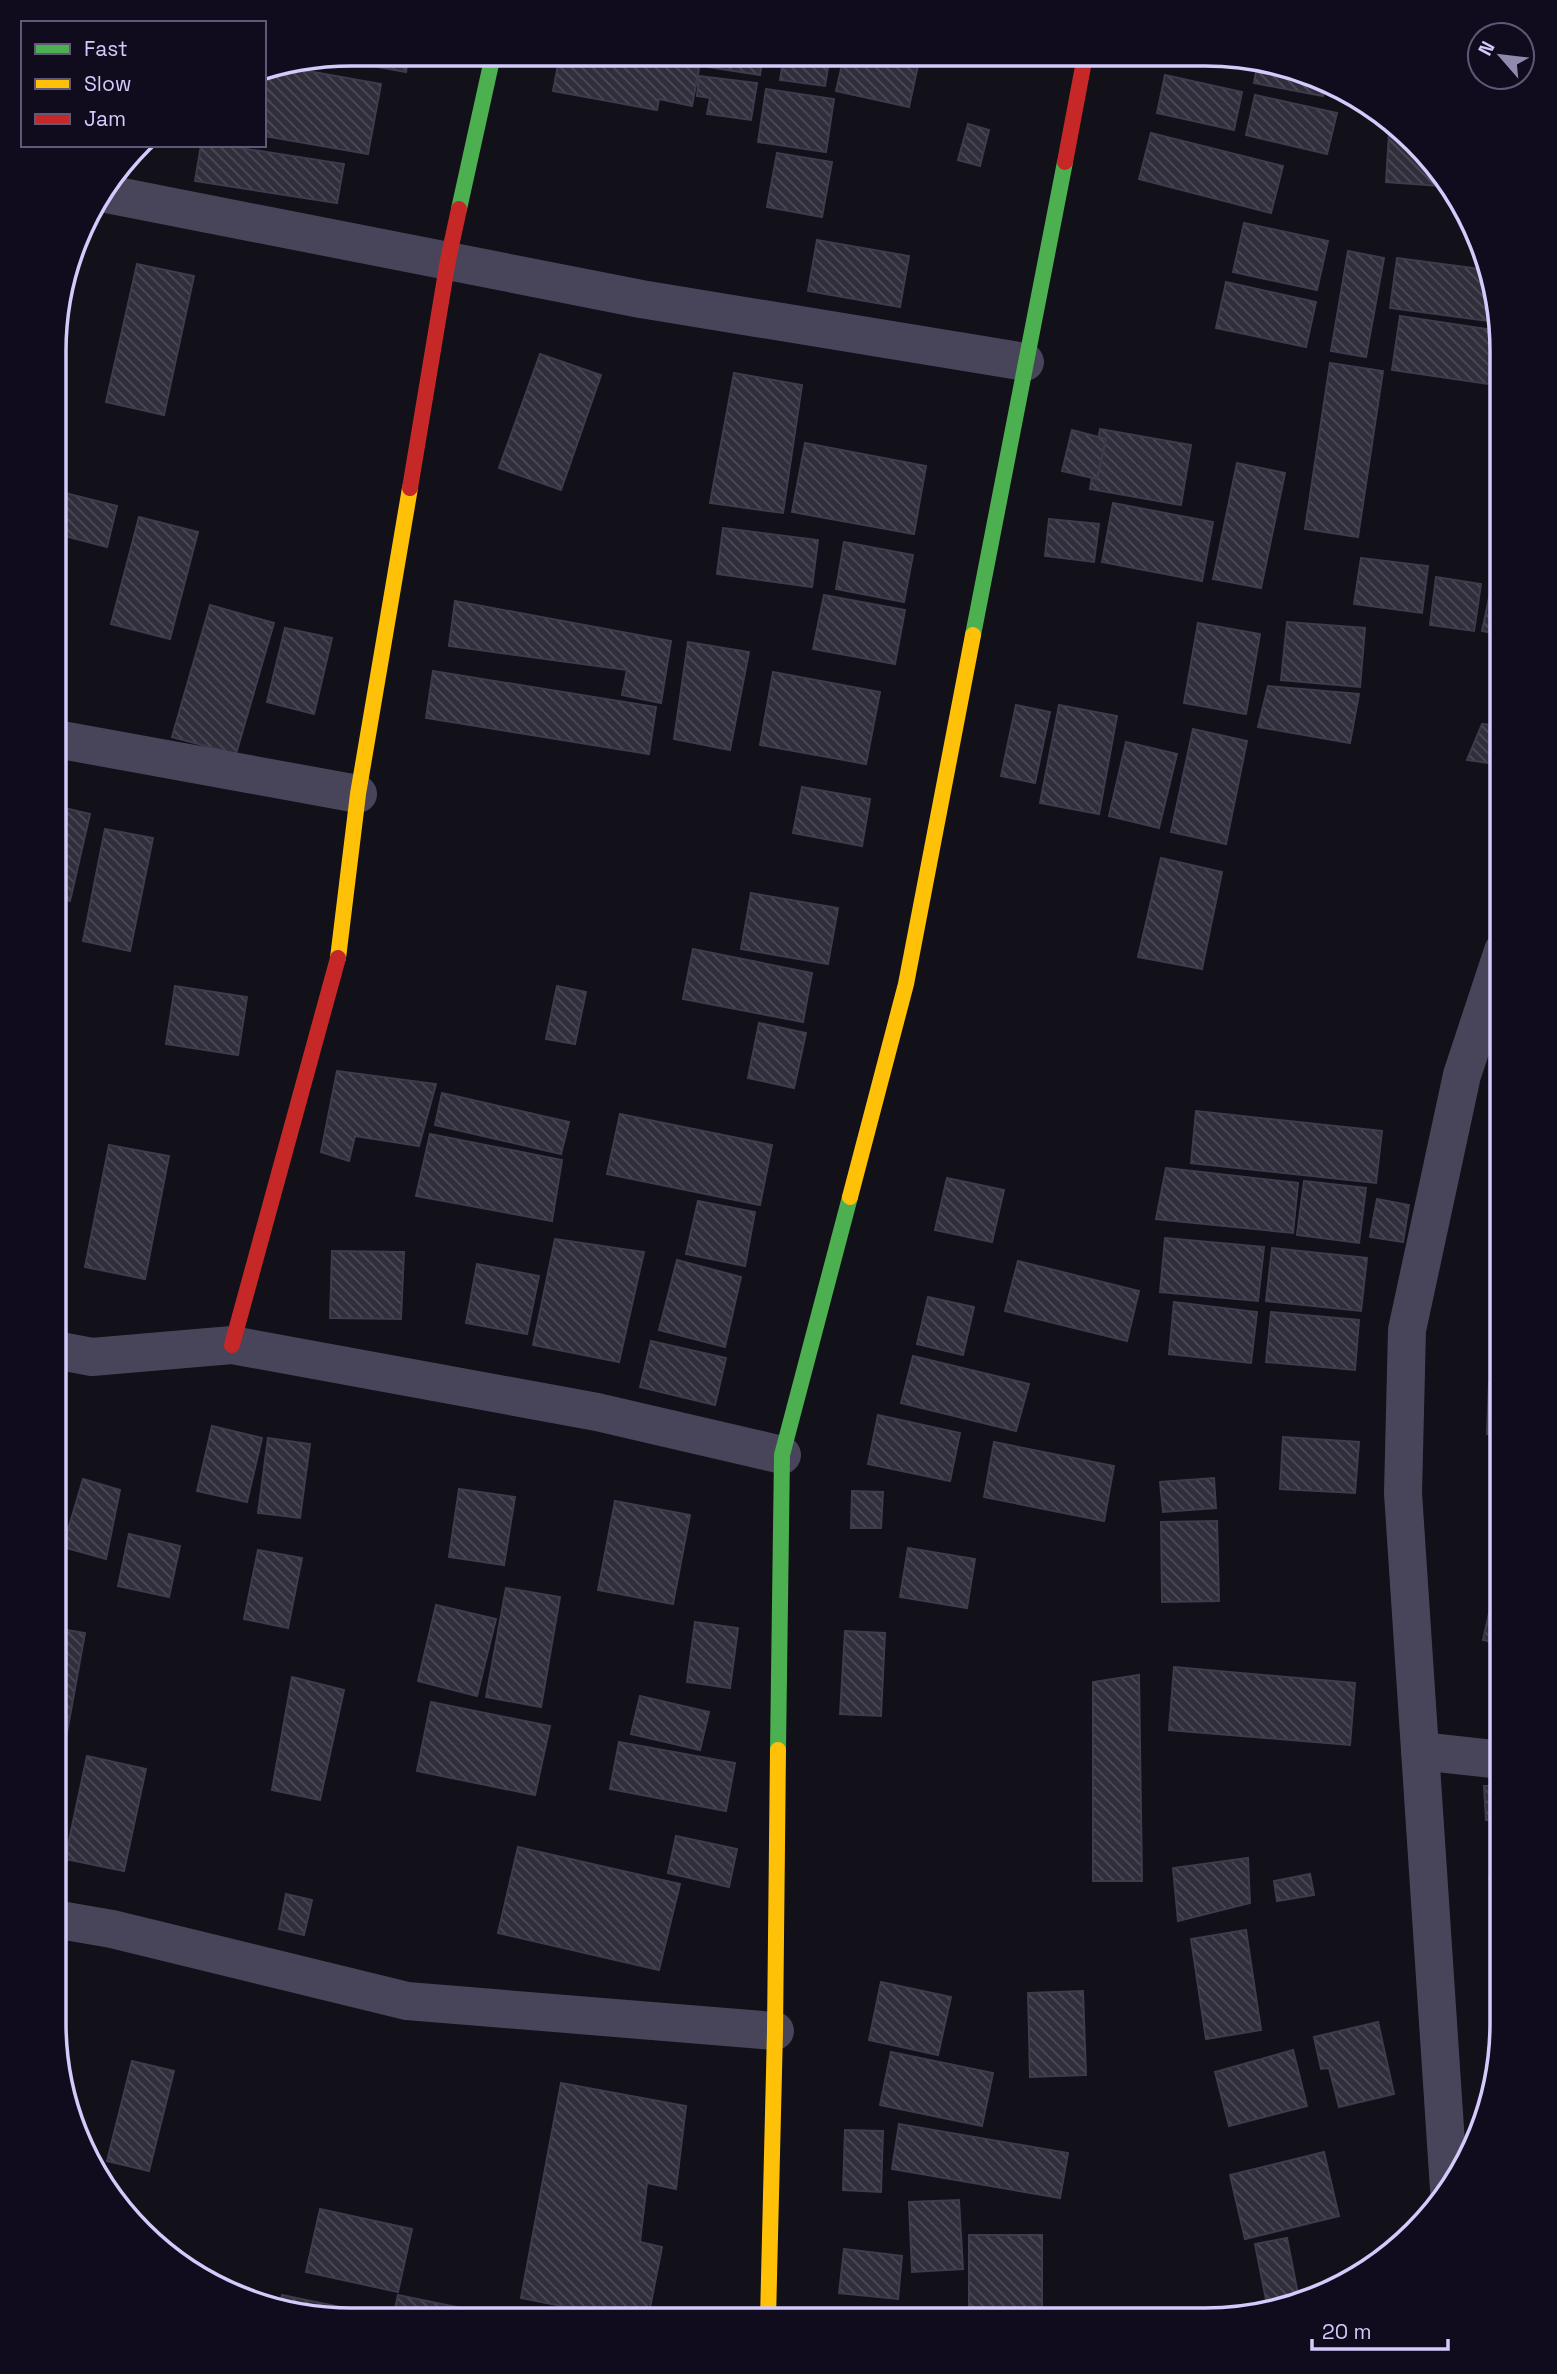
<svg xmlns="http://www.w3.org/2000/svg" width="1557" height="2374" font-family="'Space Grotesk',sans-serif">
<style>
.building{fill:url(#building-back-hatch);stroke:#3f3a4c;stroke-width:2}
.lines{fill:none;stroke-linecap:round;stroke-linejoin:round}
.street{stroke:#48455a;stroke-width:38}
.fast{stroke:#4caf50;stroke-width:16}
.slow{stroke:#ffc107;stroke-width:16}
.jam{stroke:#c62828;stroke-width:16}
.rim{fill:none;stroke:#d4cbfc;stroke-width:3.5}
</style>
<defs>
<pattern id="building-back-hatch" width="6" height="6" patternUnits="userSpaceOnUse" patternTransform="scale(1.75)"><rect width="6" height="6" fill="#312e3b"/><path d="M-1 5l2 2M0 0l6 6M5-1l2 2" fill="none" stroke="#4e4b58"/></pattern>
</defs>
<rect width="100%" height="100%" fill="#121019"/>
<!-- building -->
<g class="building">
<polygon points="351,54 409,54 406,72 329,58"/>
<polygon points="560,55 630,55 699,68 692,106 659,99 657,110 553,91"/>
<polygon points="710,55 763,55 760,75 708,67"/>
<polygon points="784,56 830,56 825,86 780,80"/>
<polygon points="844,56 920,56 909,107 836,91"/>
<polygon points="1258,60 1320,77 1326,80 1323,96 1254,83"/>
<polygon points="280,66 381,84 368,154 264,136 264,69"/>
<polygon points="1165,75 1242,92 1234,130 1157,113"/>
<polygon points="699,76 757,83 751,120 707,114 710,98 697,96"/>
<polygon points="766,89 834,99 826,152 758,142"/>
<polygon points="1255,95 1337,113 1327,154 1246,135"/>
<polygon points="968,124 989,130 980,166 958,160"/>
<polygon points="1151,133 1283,166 1271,213 1139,179"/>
<polygon points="1389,134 1406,135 1441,170 1440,186 1386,182"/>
<polygon points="201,145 221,145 344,164 337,203 195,181"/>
<polygon points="777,153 832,162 822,217 767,207"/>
<polygon points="1244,223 1328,241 1317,290 1233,272"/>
<polygon points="817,240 909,256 900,307 808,291"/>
<polygon points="1348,251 1384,258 1366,357 1331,351"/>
<polygon points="1397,258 1487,270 1496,316 1495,322 1390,308"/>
<polygon points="137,264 194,276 164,415 106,402"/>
<polygon points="1226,282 1316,302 1306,347 1216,328"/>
<polygon points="1400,316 1499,331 1503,351 1503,386 1392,370"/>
<polygon points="540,354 601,375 561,490 499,468"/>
<polygon points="1330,363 1383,371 1358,537 1305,529"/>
<polygon points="734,373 802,385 783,513 710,503"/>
<polygon points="1100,429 1191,445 1181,505 1090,489"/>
<polygon points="1072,430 1106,439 1097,479 1062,471"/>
<polygon points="805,443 926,466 914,534 792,512"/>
<polygon points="1237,463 1285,473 1261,588 1213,579"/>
<polygon points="57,491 117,506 107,547 57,534"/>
<polygon points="1113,503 1213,522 1202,581 1102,562"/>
<polygon points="139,517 198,532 170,639 111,624"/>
<polygon points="1049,519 1099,524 1094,562 1045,556"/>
<polygon points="723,528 818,540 812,587 717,574"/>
<polygon points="844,542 913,555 904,602 836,589"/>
<polygon points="1361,558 1428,566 1422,613 1354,604"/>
<polygon points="1436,577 1481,584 1474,631 1430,625"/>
<polygon points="1492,584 1503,586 1503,635 1482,631"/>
<polygon points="824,595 905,610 895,664 813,649"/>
<polygon points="455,601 671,641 661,703 622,695 627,670 449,646"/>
<polygon points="210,605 274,623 236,754 172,737"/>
<polygon points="1287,622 1365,628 1360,687 1281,680"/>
<polygon points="1198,623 1260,634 1246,714 1184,703"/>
<polygon points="285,628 332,638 314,714 267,702"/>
<polygon points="688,642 749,652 730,750 674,739"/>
<polygon points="433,671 656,707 649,754 426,718"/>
<polygon points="773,672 880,692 866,764 760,745"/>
<polygon points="1268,686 1359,694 1350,743 1258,727"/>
<polygon points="1016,705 1050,712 1035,783 1001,776"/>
<polygon points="1059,705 1117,716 1099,814 1040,803"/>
<polygon points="1482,724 1503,726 1503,765 1467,760"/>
<polygon points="1193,729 1247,741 1226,844 1171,832"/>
<polygon points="1126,742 1177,754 1159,828 1109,816"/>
<polygon points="802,787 870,799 862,846 793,833"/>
<polygon points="56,806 90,814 70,901 56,898"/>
<polygon points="105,829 153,838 130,951 83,941"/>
<polygon points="1161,858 1222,872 1202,969 1138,957"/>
<polygon points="751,893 838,908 828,964 741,949"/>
<polygon points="693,949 812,973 803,1022 683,999"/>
<polygon points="175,986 247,997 238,1055 166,1044"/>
<polygon points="557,986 586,992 575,1044 546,1039"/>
<polygon points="759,1023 806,1033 794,1088 748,1078"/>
<polygon points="337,1071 436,1084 419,1146 355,1136 349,1161 321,1152"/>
<polygon points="442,1093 569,1122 561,1154 435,1125"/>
<polygon points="1196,1111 1382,1131 1376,1183 1191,1163"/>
<polygon points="620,1114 772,1145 760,1205 607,1174"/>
<polygon points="430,1134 562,1160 552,1221 416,1196"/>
<polygon points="109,1145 169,1156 145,1279 85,1267"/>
<polygon points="1166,1168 1298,1183 1293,1233 1156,1219"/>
<polygon points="947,1178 1004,1190 992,1242 935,1230"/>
<polygon points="1304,1181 1366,1188 1359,1243 1297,1235"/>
<polygon points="1377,1199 1409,1205 1403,1242 1370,1237"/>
<polygon points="698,1201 755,1212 745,1266 686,1254"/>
<polygon points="1502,1232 1502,1270 1493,1268"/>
<polygon points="1165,1238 1264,1247 1258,1301 1160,1292"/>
<polygon points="555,1239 644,1252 619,1362 533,1345"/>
<polygon points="1272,1248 1367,1258 1361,1311 1266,1301"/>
<polygon points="332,1251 404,1252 401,1319 330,1318"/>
<polygon points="677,1260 741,1277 725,1347 659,1330"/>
<polygon points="1018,1261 1139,1291 1127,1341 1005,1311"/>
<polygon points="477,1264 539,1276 527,1334 466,1323"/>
<polygon points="928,1297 974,1307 963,1355 917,1344"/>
<polygon points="1174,1302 1257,1312 1251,1363 1169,1354"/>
<polygon points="1271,1312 1359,1320 1355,1370 1266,1362"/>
<polygon points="651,1341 726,1358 715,1405 640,1387"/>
<polygon points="913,1356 1029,1384 1016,1431 901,1403"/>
<polygon points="1489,1383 1502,1383 1502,1435 1487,1434"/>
<polygon points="878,1415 960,1433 950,1481 868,1464"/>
<polygon points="212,1426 262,1438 247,1502 197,1491"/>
<polygon points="1283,1437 1359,1442 1355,1493 1280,1489"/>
<polygon points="268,1438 310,1444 300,1518 258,1513"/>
<polygon points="994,1442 1114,1466 1104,1521 984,1497"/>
<polygon points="1492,1444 1502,1445 1502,1498 1490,1498"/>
<polygon points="1214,1478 1216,1508 1163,1512 1160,1482"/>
<polygon points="83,1479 120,1490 106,1559 63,1547"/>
<polygon points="459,1489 515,1497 504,1565 449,1557"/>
<polygon points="852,1491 883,1492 881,1528 851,1528"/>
<polygon points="55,1501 62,1502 55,1554"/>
<polygon points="615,1501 690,1515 673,1604 598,1590"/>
<polygon points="1217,1521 1219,1601 1162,1602 1161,1522"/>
<polygon points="129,1534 180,1546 169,1597 118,1586"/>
<polygon points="908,1548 975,1559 967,1608 900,1597"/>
<polygon points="258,1550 302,1558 288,1628 244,1619"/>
<polygon points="506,1588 560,1597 541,1707 486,1697"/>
<polygon points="1494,1591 1502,1592 1502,1644 1483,1640"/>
<polygon points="436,1605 496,1619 477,1696 418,1681"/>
<polygon points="695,1622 738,1628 730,1688 687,1682"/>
<polygon points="55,1628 85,1633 55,1799"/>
<polygon points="845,1631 885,1633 881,1716 840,1714"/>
<polygon points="1174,1667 1355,1683 1350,1745 1169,1730"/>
<polygon points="1139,1675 1142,1881 1093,1881 1093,1682"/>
<polygon points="292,1677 344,1690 320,1800 272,1790"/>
<polygon points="640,1696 709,1712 700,1750 631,1734"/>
<polygon points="431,1702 550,1726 535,1795 417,1771"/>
<polygon points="619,1742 735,1763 726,1811 610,1789"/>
<polygon points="87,1756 146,1769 124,1871 65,1859"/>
<polygon points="1484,1786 1502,1786 1502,1819 1486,1820"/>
<polygon points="1498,1824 1502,1825 1502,1882 1489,1880"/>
<polygon points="676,1836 737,1849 729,1887 668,1873"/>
<polygon points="518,1847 680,1884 659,1970 498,1933"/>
<polygon points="1248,1858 1250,1903 1178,1921 1173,1868"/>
<polygon points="1310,1874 1314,1895 1277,1901 1274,1881"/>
<polygon points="286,1894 312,1900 304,1935 279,1929"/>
<polygon points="1246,1930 1261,2030 1206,2039 1191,1939"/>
<polygon points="881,1982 951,1997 938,2055 869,2040"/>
<polygon points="1083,1991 1086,2075 1030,2077 1028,1993"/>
<polygon points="1378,2022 1394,2094 1339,2107 1329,2068 1321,2069 1314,2037"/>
<polygon points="1293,2050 1307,2106 1229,2126 1215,2072"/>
<polygon points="891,2052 993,2073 982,2126 880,2105"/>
<polygon points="132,2061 174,2071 149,2171 107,2161"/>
<polygon points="561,2083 686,2106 676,2189 647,2183 640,2242 662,2247 648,2318 622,2318 521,2298"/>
<polygon points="899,2124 1068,2153 1060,2198 892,2169"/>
<polygon points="845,2130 883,2131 881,2192 843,2190"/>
<polygon points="1324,2152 1339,2216 1245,2239 1230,2175"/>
<polygon points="959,2200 963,2269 912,2272 909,2202"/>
<polygon points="320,2209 412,2229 398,2292 306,2272"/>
<rect x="969" y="2235" width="73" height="84"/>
<polygon points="1287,2238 1298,2294 1266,2300 1255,2244"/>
<polygon points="844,2249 902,2256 898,2299 839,2293"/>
<polygon points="282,2295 384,2316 384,2317 313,2317 279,2308"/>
<polygon points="398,2295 481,2312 481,2318 393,2317"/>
</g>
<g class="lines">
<!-- street -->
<g class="street">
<polyline points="102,193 641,299 1025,362"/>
<polyline points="56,739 358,794"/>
<polyline points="55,1350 92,1357 232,1345 597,1412 782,1455"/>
<polyline points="1420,1751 1502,1760"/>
<polyline points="54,1919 112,1929 407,2001 775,2031"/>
<polyline points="1449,2189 1403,1493 1407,1330 1462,1075 1503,951"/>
</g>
<!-- fast -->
<g class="fast">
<polyline points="459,209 493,55"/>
<polyline points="973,635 1065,162"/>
<polyline points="778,1750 782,1455 850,1197"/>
</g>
<!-- slow -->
<g class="slow">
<polyline points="338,958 358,794 410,488"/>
<polyline points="850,1197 906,984 973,635"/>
<polyline points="768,2319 775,2031 778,1750"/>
</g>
<!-- jam -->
<g class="jam">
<polyline points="1065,162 1085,56"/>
<polyline points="410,488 448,260 459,209"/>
<polyline points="232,1345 338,958"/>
</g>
</g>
<!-- crop -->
<path d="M0 0H1557V2374H0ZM351 66H1205A285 285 0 0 1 1490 351V2023A285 285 0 0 1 1205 2308H351A285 285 0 0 1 66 2023V351A285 285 0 0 1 351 66Z" fill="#110c1d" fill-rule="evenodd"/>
<path class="rim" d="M351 66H1205A285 285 0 0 1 1490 351V2023A285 285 0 0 1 1205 2308H351A285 285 0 0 1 66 2023V351A285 285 0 0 1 351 66Z"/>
<!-- legend -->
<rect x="21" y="21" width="245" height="126" fill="#110c1d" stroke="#5f5876" stroke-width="2"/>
<rect x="35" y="44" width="35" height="10" fill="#4caf50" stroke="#5f5876" stroke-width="2"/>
<text x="84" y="56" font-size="21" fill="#d4cbfc">Fast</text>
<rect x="35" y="79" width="35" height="10" fill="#ffc107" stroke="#5f5876" stroke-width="2"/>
<text x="84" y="91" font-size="21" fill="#d4cbfc">Slow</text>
<rect x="35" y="114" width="35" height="10" fill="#c62828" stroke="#5f5876" stroke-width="2"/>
<text x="84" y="126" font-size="21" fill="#d4cbfc">Jam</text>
<!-- north arrow -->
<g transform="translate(1501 56) rotate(298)"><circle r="33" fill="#110c1d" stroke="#5f5876" stroke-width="2"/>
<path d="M0-5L12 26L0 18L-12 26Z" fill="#908aad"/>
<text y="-10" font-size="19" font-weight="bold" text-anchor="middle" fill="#d4cbfc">N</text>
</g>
<!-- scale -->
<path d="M1312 2339v10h136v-10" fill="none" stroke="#d4cbfc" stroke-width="3.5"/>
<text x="1322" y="2339" font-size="21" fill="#d4cbfc" stroke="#110c1d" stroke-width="5" paint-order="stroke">20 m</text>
</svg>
